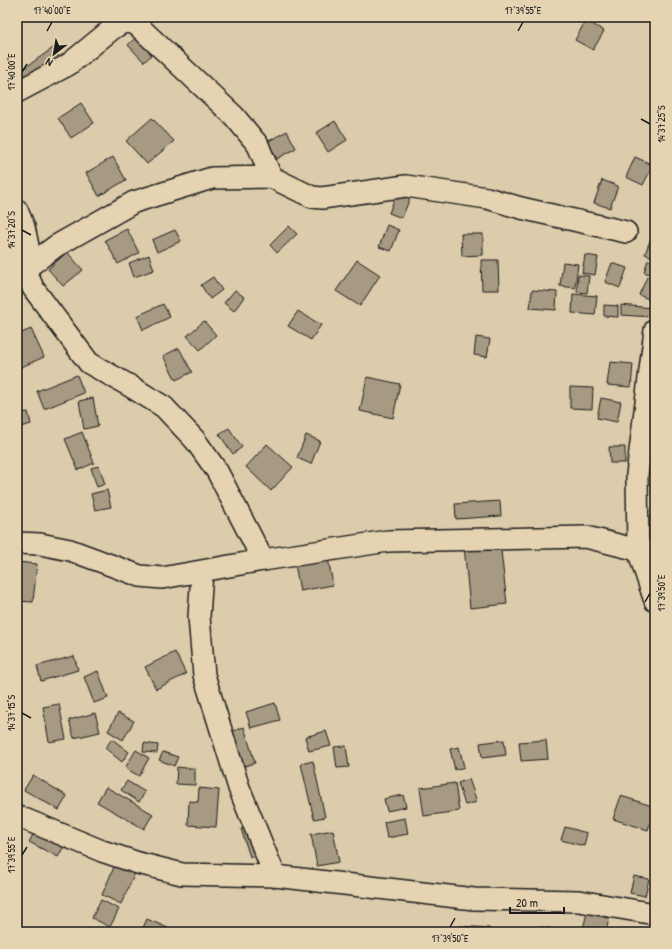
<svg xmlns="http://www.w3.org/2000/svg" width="672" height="949" font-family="'Patrick Hand',sans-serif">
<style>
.building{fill:#a79a83;stroke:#1c1c1c}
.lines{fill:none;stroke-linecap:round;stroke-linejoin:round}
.minor-casing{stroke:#1c1c1c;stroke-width:24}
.minor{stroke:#e5d3b1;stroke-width:21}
.ticks{fill:none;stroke:#1c1c1c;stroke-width:1.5}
.neatline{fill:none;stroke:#1c1c1c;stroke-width:1.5}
.ticks-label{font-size:10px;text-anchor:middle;fill:#1c1c1c}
</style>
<rect width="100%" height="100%" fill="#ddccab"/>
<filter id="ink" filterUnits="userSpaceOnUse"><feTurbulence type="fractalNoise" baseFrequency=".025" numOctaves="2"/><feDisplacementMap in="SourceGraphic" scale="8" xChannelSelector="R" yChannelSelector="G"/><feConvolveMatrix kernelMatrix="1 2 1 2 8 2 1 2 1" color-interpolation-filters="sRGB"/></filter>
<g filter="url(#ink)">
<!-- building -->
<g class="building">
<polygon points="586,20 604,31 593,50 575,40"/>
<polygon points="142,31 158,49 144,62 128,45"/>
<polygon points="53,48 62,61 28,84 19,72"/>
<polygon points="81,103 94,123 71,138 58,118"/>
<polygon points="152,118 174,141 147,164 126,141"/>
<polygon points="335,121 347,140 328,152 316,133"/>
<polygon points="287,131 296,148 277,159 267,142"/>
<polygon points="113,157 126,180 99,196 86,173"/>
<polygon points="635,157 653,165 643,185 626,177"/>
<polygon points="602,180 618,186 610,208 594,203"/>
<polygon points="397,192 410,198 402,218 389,213"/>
<polygon points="387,225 399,230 391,251 379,247"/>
<polygon points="289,226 297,234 277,253 270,245"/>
<polygon points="127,229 139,253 118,264 105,240"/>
<polygon points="175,230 181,241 157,252 152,240"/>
<polygon points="653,233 655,233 655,258 645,254"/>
<polygon points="461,234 483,234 483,255 462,256"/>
<polygon points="67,252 83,270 63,286 48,269"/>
<polygon points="149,255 154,270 134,277 129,263"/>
<polygon points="585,255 598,257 595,275 582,273"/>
<polygon points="357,260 380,275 360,306 336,291"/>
<polygon points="481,260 498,260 499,290 482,290"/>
<polygon points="648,260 655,262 655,276 644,272"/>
<polygon points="563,262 578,264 575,288 560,286"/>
<polygon points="612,263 627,268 620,288 605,282"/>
<polygon points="578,275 589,276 587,293 577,292"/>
<polygon points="213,277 222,290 210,299 201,285"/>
<polygon points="647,277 655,280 655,297 653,301 639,295"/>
<polygon points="235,290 244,297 234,311 224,303"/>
<polygon points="532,290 557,292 556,310 530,308"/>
<polygon points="573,294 597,296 595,315 572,313"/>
<polygon points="163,304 170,317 143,330 137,316"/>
<polygon points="604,305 618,306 618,317 604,316"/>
<polygon points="621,305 652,308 652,317 621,315"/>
<polygon points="298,311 321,325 311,340 288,326"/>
<polygon points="204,321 216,335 200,350 187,336"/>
<polygon points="31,329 44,357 19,368 17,363 17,335"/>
<polygon points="476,337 490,339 487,357 474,355"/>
<polygon points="179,348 192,372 176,380 163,356"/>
<polygon points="610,362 633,364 631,387 607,385"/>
<polygon points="77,375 84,393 44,409 37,391"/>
<polygon points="367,377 400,384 393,418 360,411"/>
<polygon points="570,387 593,388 592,409 570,408"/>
<polygon points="93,398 98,426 84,429 79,401"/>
<polygon points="601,398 621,402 617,422 597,418"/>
<polygon points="28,412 31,424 17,428 17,414"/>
<polygon points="229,428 242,447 233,454 219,434"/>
<polygon points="82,432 94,463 78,470 65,439"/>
<polygon points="306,435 320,441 311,464 297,458"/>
<polygon points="267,444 293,467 271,491 246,467"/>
<polygon points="609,447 625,447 625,463 610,463"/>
<polygon points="99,466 105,484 97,487 91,468"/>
<polygon points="107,490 111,507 95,510 91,494"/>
<polygon points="500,501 501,516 456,519 455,504"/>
<polygon points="500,542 507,604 470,608 464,546"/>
<polygon points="327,553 333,585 300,591 294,559"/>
<polygon points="17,562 37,564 33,602 17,601"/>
<polygon points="175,652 186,674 156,689 145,667"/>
<polygon points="74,656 78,670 41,681 37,666"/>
<polygon points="98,671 108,698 94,703 84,677"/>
<polygon points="275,703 280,720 251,728 246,712"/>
<polygon points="59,704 66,739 49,742 43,707"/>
<polygon points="95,713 100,732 74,738 69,720"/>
<polygon points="118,713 134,721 123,740 108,731"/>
<polygon points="244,727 255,763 241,767 231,732"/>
<polygon points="326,731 331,746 309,751 305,737"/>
<polygon points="112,739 129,752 122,762 105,748"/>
<polygon points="504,740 506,755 482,758 480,743"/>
<polygon points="546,740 548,759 521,761 519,742"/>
<polygon points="144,743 158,745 157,753 143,752"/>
<polygon points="346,746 349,767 337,768 334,747"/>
<polygon points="459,747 464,767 455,770 450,749"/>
<polygon points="136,750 149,758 139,776 125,768"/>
<polygon points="163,752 178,757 174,766 159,760"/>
<polygon points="313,761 325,817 314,819 301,764"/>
<polygon points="177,767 195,769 195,785 176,784"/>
<polygon points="33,775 67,796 59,810 24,790"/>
<polygon points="469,779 477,802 465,805 458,783"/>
<polygon points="127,781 145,792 139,802 121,790"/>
<polygon points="455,783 459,811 424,816 420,788"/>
<polygon points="106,787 153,814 144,829 97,802"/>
<polygon points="199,788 219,790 216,827 188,825 189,801 198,802"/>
<polygon points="403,795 406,807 387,811 384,799"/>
<polygon points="621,796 655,807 648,830 613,819"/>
<polygon points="405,818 408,834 387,838 384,822"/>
<polygon points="252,826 261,853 250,857 241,829"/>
<polygon points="37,827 66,842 58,857 29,842"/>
<polygon points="565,827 587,833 584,846 561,840"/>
<polygon points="333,830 339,862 317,866 311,834"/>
<polygon points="117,860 137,869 121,904 102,895"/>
<polygon points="634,876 649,879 645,896 630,893"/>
<polygon points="101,900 119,909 110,927 92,918"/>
<polygon points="587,913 609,918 606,932 582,932"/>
<polygon points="147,919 177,932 141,932"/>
<polygon points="459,926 489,928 489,932 459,932"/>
<polygon points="541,927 565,931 565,932 540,932"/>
<polygon points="212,930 225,932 212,932"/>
</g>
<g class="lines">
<!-- minor casing -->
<g class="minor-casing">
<g id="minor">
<polyline points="17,92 68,65 112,29 124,22 136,24 234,116 258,145 271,177"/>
<polyline points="17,210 24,227 28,246 25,269 33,288 89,363 130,386 164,407 195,440 217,471 263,560"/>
<polyline points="17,272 25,269 56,246 134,202 212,178 271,177 312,197 322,198 406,186 487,198 521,208 626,232"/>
<polyline points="655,330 637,475 638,550 655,601"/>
<polyline points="17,543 40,544 70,550 140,576 162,578 263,560 388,541 586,537 638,550 655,552"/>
<polyline points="202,572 199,617 204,675 239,788 275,876"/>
<polyline points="17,816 102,851 138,863 182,874 275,876 474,899 579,901 655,914"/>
</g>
</g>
<!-- minor -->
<use href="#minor" class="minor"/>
</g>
</g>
<!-- ticks -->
<path class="ticks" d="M47,31L52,22M518,31L523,22M22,72L27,64M641,119L650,124M22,230L31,235M645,602L650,593M22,713L31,718M22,855L27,847M450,927L455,918"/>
<!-- margin -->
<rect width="672" height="949" fill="none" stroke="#e5d3b1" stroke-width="44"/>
<!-- north arrow -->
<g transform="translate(54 54) rotate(211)" stroke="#e5d3b1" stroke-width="3" paint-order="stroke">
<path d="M0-3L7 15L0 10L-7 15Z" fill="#1c1c1c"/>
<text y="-6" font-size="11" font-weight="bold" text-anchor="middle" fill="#1c1c1c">N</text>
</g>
<!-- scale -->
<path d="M510 907v6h54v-6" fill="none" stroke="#1c1c1c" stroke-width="2"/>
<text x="516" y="907" font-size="12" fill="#1c1c1c" stroke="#e5d3b1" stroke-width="3" paint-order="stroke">20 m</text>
<rect x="22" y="22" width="628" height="905" class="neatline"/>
<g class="ticks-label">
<text x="52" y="14">17°40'00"E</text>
<text x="523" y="14">17°39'55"E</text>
<text transform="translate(11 72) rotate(-90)" y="4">17°40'00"E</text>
<text transform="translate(661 124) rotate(-90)" y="4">14°37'25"S</text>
<text transform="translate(11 230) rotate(-90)" y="4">14°37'20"S</text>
<text transform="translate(661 593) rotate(-90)" y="4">17°39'50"E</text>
<text transform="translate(11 713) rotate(-90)" y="4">14°37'15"S</text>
<text transform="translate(11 855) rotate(-90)" y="4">17°39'55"E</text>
<text x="450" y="942">17°39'50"E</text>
</g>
</svg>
